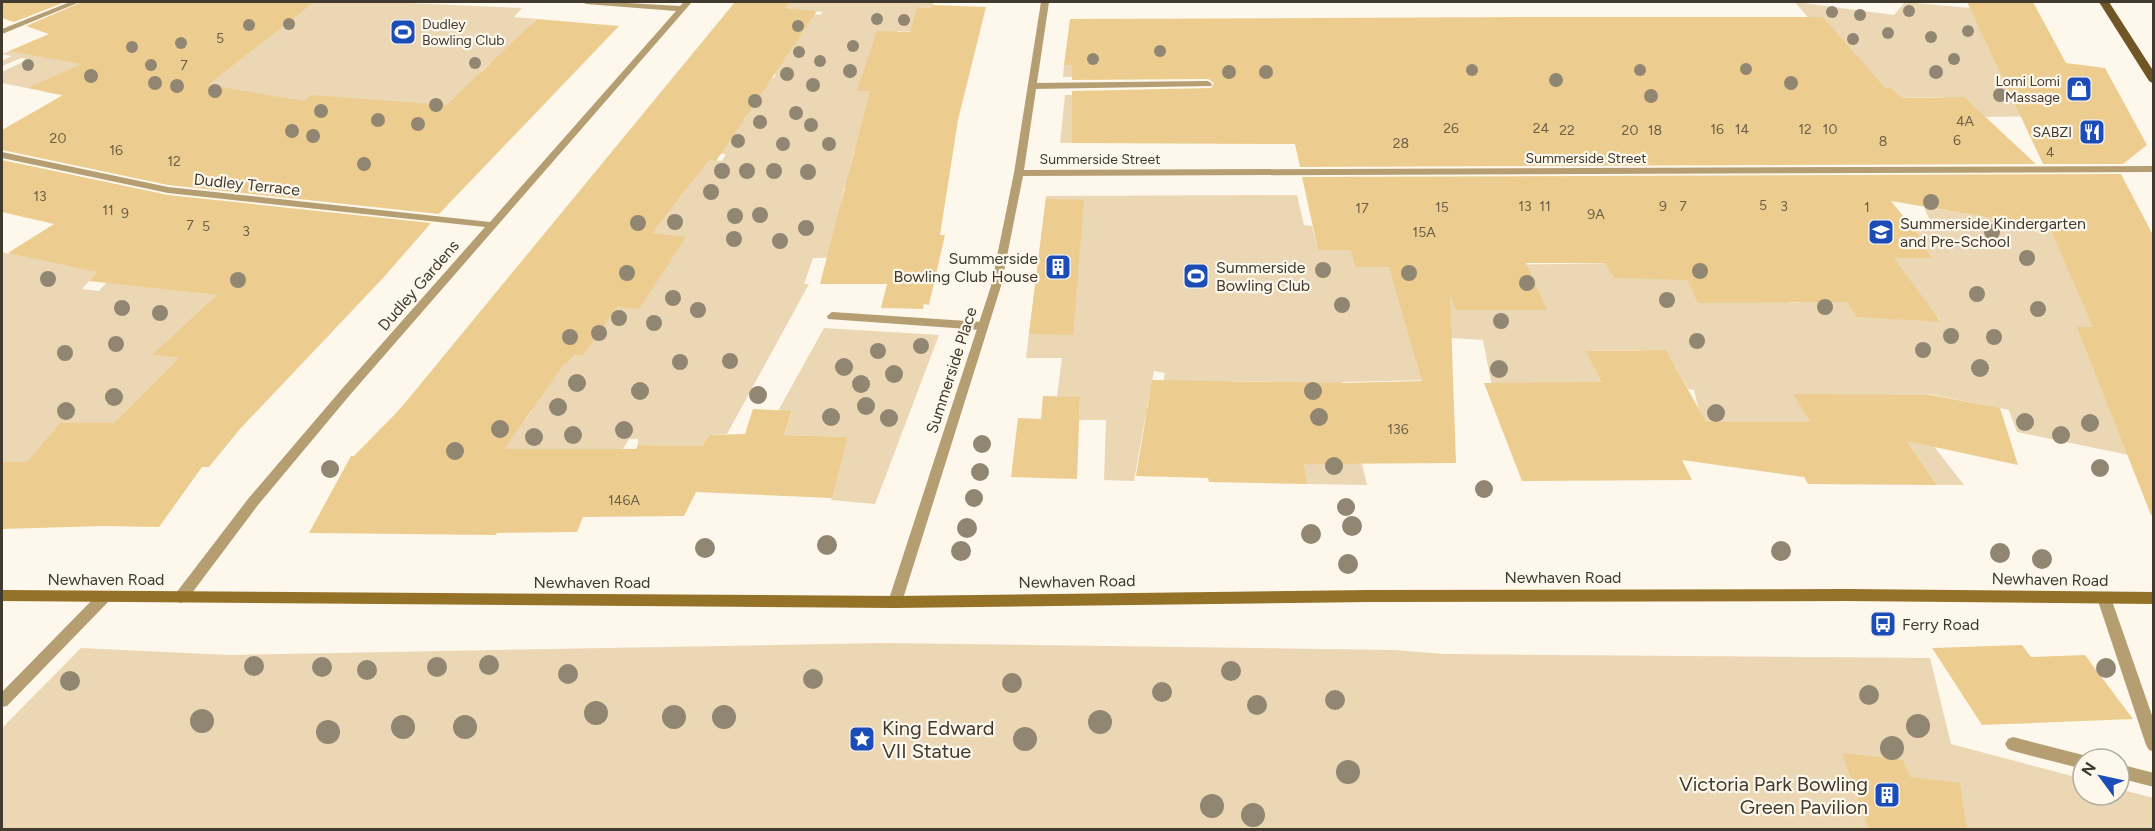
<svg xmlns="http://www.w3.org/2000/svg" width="2155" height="831" font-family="Figtree,sans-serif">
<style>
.green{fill:#ebd7b3;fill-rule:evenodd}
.building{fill:#edcd8f}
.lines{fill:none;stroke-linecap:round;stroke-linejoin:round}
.lane{fill:#b59e71;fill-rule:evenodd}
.street{fill:#b59e71;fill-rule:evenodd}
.secondary{fill:#947227;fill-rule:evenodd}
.primary{fill:#6f5624;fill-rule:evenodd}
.tree{fill:#908671}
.labels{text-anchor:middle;stroke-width:4.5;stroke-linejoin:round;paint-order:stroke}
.far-poi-label{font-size:14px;fill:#413b2f;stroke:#fdf7ec;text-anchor:end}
.number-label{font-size:14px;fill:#6c6047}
.far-street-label{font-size:14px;fill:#413b2f;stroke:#fdf7ec}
.street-label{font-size:16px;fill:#413b2f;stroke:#fdf7ec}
.poi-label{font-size:16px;fill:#413b2f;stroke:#fdf7ec;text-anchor:start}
.near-poi-label{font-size:20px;fill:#413b2f;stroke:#fdf7ec;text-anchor:start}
</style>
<rect width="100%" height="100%" fill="#fdf7ec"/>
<!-- green -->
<g class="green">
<polygon points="284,2 385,2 522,8 514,17 537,19 532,23 519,65 490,63 481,71 482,101 453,98 443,108 444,139 201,83 83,99 44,92 78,76 82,68 75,67 27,88 2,83 2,72 29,59 21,58 2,66 2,61 12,56 2,54 12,50 83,64 218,77 271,35 270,13"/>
<polygon points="790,2 934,2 931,8 918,7 915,32 897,31 894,41 949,152 854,151 851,163 885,164 880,188 844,188 841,203 938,203 851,257 813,258 804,284 809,284 727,434 709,435 702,446 638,445 638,439 629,439 605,479 512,497 389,433 378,431 387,423 417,429 428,417 398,411 403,405 525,420 532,410 524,358 568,363 574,355 583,356 588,348 643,198 677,201 685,191 674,157 722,161 726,154 704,152 705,116 744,120 747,115 731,114 757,77 774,78 776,74 739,70 813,14 820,15 823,12 785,8"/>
<polygon points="1795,2 1894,15 1905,2 1970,8 2064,116 1972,117 1943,97 1895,98 1898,94 1892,88 1871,88 1072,117 1072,143 1060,143 1065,95 1235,93 1242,77 1063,77 1064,65 1842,39 1838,34 1822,34"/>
<path d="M1297,195L1304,225L1312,226L1318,250H1357L1354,260L1355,267L1617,263L1607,266L1614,278H1626L1619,267L1776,284L1790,303L1803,302L1872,258H1933L1917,238H1921L1913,228H1933L1924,207L2050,227L2153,460L2017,432L2009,410L1929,394L1940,442L1929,440L1964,485H1937L1895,423L1794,395L1810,422L1704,431L1694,390L1688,389L1666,350L1587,351L1601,383L1496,408L1483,340L1451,338L1430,380L1342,382L1367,485L1307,484L1291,382L1231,381L1235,418L1146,414L1134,481L1104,480L1106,420H1079L1080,397H1057L1062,358H1026L1046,196ZM1900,308L1931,309L1941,321L1908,320ZM1154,371L1165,373L1158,409L1147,408Z"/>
<polygon points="275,234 298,237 154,355 219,363 134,404 125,412 135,462 93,423 60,423 32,462 2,462 2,252 10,254 21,247 97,272 82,289 99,291 121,266 157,288 209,294"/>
<polygon points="824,328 939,335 875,504 831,500 848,437 784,435 792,412 778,411"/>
<polygon points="883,643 1394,650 1444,654 1930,658 1951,744 2083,779 2083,795 2119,795 2119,789 2154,798 2153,830 2,830 2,728 81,648 228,655"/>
</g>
<!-- building -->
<g class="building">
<polygon points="2,2 65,2 14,22 2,18"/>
<polygon points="82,2 314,2 208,85 304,101 311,95 446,105 537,19 619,26 439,214 168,185 2,150 2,130 63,95 27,88 81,64 9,51 49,34 26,26"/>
<polygon points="735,2 790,2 785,8 817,11 716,161 709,160 652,233 686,237 639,309 617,307 583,356 574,355 568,363 565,363 504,449 636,449 638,445 702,446 709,435 745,434 753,409 792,411 784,435 848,437 832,498 696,492 684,516 583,517 577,532 497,533 496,535 309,533 351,456 354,456 400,409"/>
<polygon points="1967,2 2033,2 2066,63 2105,68 2147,145 2123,164 2043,164"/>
<polygon points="932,5 986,7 958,120 940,235 945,235 929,305 924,304 923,309 881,308 887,284 820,284 870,91 857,91 877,31 910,32 917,7 931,8"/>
<polygon points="1547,17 1823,17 1885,88 1892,88 1902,98 1964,97 2036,164 1300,167 1295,144 1072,143 1072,91 1211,88 1214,83 1208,79 1072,80 1072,65 1064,65 1070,19"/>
<polygon points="2,160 168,195 431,223 384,277 239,430 209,467 202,467 159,527 103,526 2,529 2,462 27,462 60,423 114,423 179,358 152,355 217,295 89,281 97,272 8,253 54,224 2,212"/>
<polygon points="2121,174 2154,237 2154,515 2151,515 2077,327 2093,327 2050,228 1891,201 1921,238 1917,238 1933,258 1894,258 1941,322 1856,317 1847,302 1698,303 1687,280 1614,278 1605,263 1526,263 1547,310 1456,310 1450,293 1456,463 1304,464 1307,484 1209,482 1208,478 1136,476 1152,380 1342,383 1422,381 1389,267 1355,267 1351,250 1318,250 1302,177"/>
<polygon points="1046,199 1084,200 1073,335 1029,334"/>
<polygon points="1666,350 1706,422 1810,422 1793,394 1931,395 2000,408 2018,465 1907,441 1937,485 1808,484 1804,477 1682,460 1692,480 1522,481 1484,383 1601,382 1586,351"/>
<polygon points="1043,396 1080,397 1077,479 1011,477 1018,418 1041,419"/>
<polygon points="2022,645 2031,657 2085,655 2133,719 1982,725 1932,648"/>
<polygon points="1842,753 1903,760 1910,777 1960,783 1967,830 1869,830"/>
</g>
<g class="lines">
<!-- lane -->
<g class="lane">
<polygon points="1208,81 1212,84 1211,86 1033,89 1029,86 1033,83"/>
<polygon points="832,312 982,322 988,326 982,330 828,319 827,316"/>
<polygon points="104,591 109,593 111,597 109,601 7,706 2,707 2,692 99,593"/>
<polygon points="2104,592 2109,594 2111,598 2154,721 2154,752 2149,750 2146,745 2097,598 2099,594"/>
<polygon points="2013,737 2083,755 2089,759 2083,759 2083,769 2013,751 2008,749 2005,744 2008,739"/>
<polygon points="2119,764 2154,773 2154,787 2119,778"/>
</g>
<!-- street -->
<g class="street">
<polygon points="70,2 80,2 2,34 2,29"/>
<polygon points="582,2 611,2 680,6 684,2 692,2 349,396 258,505 186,601 181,603 176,601 174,597 176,593 248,499 341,390 485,227 168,193 2,158 2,152 168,187 490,222 676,11 586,4"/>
<polygon points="1041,2 1049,2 1024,170 2154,166 2154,172 1023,176 1001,286 902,602 900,606 895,608 890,606 888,602 991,286 1014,173"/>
</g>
<!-- secondary -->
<polygon class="secondary" points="1846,589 2154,592 2154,604 1846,601 1369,602 895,608 2,601 2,590 895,596 1369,590"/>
<!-- primary -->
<polygon class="primary" points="2099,2 2109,2 2154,72 2154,84 2149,81"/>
</g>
<!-- trees -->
<g class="tree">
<circle cx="1909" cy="11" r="6"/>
<circle cx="1832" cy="12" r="6"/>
<circle cx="1860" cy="15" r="6"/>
<circle cx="877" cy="19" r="6"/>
<circle cx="904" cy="20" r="6"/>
<circle cx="289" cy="24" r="6"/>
<circle cx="249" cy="25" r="6"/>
<circle cx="798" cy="26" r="6"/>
<circle cx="1968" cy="31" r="6"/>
<circle cx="1888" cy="33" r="6"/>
<circle cx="1931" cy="37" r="6"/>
<circle cx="1853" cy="39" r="6"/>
<circle cx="181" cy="43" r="6"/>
<circle cx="853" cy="46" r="6"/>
<circle cx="132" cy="47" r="6"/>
<circle cx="1160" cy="51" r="6"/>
<circle cx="799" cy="52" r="6"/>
<circle cx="1093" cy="59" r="6"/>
<circle cx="1954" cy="59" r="6"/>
<circle cx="820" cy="61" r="6"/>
<circle cx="475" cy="63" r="6"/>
<circle cx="28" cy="65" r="6"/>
<circle cx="151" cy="65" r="6"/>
<circle cx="1746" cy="69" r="6"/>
<circle cx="1472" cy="70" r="6"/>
<circle cx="1640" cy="70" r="6"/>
<circle cx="850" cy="71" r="7"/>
<circle cx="1229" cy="72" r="7"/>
<circle cx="1266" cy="72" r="7"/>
<circle cx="1936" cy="72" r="7"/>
<circle cx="787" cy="74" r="7"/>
<circle cx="91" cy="76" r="7"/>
<circle cx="1556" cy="80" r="7"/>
<circle cx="155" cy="83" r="7"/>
<circle cx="1791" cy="83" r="7"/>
<circle cx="813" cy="85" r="7"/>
<circle cx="177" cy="86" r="7"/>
<circle cx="215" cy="91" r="7"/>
<circle cx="2000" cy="95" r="7"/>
<circle cx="1651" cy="96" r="7"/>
<circle cx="755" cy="101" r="7"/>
<circle cx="436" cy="105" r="7"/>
<circle cx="321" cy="111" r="7"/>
<circle cx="796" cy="113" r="7"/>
<circle cx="378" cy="120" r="7"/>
<circle cx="760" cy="122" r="7"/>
<circle cx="418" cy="124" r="7"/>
<circle cx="811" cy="125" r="7"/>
<circle cx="292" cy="131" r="7"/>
<circle cx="313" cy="136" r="7"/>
<circle cx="738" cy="141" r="7"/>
<circle cx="783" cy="144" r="7"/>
<circle cx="829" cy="144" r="7"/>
<circle cx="364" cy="164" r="7"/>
<circle cx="722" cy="171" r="8"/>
<circle cx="747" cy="171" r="8"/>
<circle cx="774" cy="171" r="8"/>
<circle cx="808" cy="172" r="8"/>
<circle cx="711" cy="192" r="8"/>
<circle cx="1931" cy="202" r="8"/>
<circle cx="760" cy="215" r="8"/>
<circle cx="735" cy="216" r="8"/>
<circle cx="675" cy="222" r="8"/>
<circle cx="638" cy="223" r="8"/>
<circle cx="806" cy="228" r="8"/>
<circle cx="1992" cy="232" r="8"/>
<circle cx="734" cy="239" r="8"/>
<circle cx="780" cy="241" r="8"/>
<circle cx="2027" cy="258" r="8"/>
<circle cx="1323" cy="270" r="8"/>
<circle cx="1700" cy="271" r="8"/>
<circle cx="627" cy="273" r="8"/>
<circle cx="1409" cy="273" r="8"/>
<circle cx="48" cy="279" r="8"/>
<circle cx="238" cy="280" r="8"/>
<circle cx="1527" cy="283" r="8"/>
<circle cx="1977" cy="294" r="8"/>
<circle cx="673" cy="298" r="8"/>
<circle cx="1667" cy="300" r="8"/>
<circle cx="1342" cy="305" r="8"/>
<circle cx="1825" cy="307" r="8"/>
<circle cx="122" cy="308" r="8"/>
<circle cx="2038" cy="309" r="8"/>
<circle cx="698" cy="310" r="8"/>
<circle cx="160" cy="313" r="8"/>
<circle cx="619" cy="318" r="8"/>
<circle cx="1501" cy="321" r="8"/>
<circle cx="654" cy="323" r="8"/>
<circle cx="599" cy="333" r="8"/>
<circle cx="1951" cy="336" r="8"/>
<circle cx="570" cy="337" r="8"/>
<circle cx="1994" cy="337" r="8"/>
<circle cx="1697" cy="341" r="8"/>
<circle cx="116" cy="344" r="8"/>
<circle cx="921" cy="346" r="8"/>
<circle cx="1923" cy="350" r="8"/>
<circle cx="878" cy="351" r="8"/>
<circle cx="65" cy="353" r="8"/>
<circle cx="730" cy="361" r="8"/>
<circle cx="680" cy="362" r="8"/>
<circle cx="844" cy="367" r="9"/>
<circle cx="1980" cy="368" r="9"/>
<circle cx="1499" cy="369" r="9"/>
<circle cx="894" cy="374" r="9"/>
<circle cx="577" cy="383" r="9"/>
<circle cx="861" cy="384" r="9"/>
<circle cx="640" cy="391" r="9"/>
<circle cx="1313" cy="391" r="9"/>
<circle cx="758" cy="395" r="9"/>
<circle cx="114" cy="397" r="9"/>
<circle cx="866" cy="406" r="9"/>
<circle cx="558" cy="407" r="9"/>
<circle cx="66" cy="411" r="9"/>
<circle cx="1716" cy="413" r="9"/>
<circle cx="831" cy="417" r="9"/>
<circle cx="1319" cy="417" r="9"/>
<circle cx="889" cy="418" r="9"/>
<circle cx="2025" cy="422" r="9"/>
<circle cx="2090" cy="423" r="9"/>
<circle cx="500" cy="429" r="9"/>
<circle cx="624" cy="430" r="9"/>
<circle cx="573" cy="435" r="9"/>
<circle cx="2061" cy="435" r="9"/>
<circle cx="534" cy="437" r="9"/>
<circle cx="982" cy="444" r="9"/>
<circle cx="455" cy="451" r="9"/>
<circle cx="1334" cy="466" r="9"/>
<circle cx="2100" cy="468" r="9"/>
<circle cx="330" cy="469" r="9"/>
<circle cx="980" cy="472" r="9"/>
<circle cx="1484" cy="489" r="9"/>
<circle cx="974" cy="498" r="9"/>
<circle cx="1346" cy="507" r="9"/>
<circle cx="1352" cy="526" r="10"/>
<circle cx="967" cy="528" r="10"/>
<circle cx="1311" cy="534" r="10"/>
<circle cx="827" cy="545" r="10"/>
<circle cx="705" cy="548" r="10"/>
<circle cx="961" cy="551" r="10"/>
<circle cx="1781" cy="551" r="10"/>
<circle cx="2000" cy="553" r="10"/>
<circle cx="2042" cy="559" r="10"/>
<circle cx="1348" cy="564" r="10"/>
<circle cx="489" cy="665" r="10"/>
<circle cx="254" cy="666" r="10"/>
<circle cx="322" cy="667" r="10"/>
<circle cx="437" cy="667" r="10"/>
<circle cx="2106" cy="668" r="10"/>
<circle cx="367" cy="670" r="10"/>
<circle cx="1231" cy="671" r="10"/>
<circle cx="568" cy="674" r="10"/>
<circle cx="813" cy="679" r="10"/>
<circle cx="70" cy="681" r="10"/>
<circle cx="1012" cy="683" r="10"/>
<circle cx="1162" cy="692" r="10"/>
<circle cx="1869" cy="695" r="10"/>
<circle cx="1335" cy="700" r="10"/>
<circle cx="1257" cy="705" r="10"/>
<circle cx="596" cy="713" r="12"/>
<circle cx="674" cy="717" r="12"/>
<circle cx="724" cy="717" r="12"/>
<circle cx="202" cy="721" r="12"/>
<circle cx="1100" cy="722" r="12"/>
<circle cx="1918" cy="726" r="12"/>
<circle cx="403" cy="727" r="12"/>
<circle cx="465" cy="727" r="12"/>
<circle cx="328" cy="732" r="12"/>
<circle cx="1025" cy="739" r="12"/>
<circle cx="1892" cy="748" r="12"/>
<circle cx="1348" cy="772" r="12"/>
<circle cx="1212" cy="806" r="12"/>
<circle cx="1253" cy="815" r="12"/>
</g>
<!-- icons -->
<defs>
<g id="stadium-square" transform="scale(1.35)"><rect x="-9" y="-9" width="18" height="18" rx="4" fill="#1b4cb8" stroke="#fdf7ec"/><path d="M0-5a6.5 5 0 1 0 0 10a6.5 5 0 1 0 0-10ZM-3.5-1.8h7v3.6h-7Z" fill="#fff"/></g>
<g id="shop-square" transform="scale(1.35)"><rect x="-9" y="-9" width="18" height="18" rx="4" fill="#1b4cb8" stroke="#fdf7ec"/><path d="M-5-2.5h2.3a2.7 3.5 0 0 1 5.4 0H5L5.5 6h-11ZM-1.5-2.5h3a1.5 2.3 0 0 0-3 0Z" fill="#fff"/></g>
<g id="restaurant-square" transform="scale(1.35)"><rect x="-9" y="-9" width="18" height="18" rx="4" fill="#1b4cb8" stroke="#fdf7ec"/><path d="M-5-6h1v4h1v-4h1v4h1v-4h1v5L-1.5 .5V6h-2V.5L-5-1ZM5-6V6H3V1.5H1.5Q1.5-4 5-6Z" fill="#fff"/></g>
<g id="school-square" transform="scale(1.35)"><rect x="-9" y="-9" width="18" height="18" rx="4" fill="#1b4cb8" stroke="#fdf7ec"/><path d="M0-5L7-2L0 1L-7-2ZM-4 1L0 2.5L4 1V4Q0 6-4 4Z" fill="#fff"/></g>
<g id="building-square" transform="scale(1.35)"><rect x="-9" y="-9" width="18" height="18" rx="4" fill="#1b4cb8" stroke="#fdf7ec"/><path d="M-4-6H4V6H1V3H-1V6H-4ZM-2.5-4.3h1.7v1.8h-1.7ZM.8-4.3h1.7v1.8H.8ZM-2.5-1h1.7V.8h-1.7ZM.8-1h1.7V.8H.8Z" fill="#fff"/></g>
<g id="bus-square" transform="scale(1.35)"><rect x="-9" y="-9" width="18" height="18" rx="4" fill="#1b4cb8" stroke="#fdf7ec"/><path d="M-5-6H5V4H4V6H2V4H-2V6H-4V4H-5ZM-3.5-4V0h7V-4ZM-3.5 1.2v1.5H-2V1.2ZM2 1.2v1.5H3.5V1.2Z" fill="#fff"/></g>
<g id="sight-square" transform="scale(1.35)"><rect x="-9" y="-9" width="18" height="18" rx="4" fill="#1b4cb8" stroke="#fdf7ec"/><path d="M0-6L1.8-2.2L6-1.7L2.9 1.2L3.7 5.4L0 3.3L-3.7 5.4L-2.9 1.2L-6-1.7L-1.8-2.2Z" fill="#fff"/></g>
</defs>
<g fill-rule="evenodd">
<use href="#stadium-square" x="403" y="32"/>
<use href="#shop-square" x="2079" y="89"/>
<use href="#restaurant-square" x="2092" y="132"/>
<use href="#school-square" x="1881" y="232"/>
<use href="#building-square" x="1058" y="267"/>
<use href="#stadium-square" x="1196" y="276"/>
<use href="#bus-square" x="1883" y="624"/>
<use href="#sight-square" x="862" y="739"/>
<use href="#building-square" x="1887" y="795"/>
</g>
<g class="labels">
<!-- far-poi labels -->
<g class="far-poi-label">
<text x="422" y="29" text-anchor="start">Dudley<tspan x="422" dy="16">Bowling Club</tspan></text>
<text x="2060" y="86">Lomi Lomi<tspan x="2060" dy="16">Massage</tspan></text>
<text x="2072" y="137">SABZI</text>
</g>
<!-- number labels -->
<g class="number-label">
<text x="220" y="43">5</text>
<text x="184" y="70">7</text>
<text x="1965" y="126">4A</text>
<text x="1451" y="133">26</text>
<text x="1541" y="133">24</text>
<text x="1717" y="134">16</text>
<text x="1742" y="134">14</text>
<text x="1805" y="134">12</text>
<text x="1830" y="134">10</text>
<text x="1567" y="135">22</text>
<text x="1630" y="135">20</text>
<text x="1655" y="135">18</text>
<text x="58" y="143">20</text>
<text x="1957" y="145">6</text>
<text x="1883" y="146">8</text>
<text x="1401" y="148">28</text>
<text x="116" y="155">16</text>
<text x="2050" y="157">4</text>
<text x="174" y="166">12</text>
<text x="40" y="201">13</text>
<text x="1763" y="210">5</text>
<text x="1525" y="211">13</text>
<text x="1545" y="211">11</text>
<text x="1663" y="211">9</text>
<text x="1683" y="211">7</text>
<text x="1784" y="211">3</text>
<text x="1442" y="212">15</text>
<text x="1867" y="212">1</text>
<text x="1362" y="213">17</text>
<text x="108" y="215">11</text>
<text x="125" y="218">9</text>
<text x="1596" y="219">9A</text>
<text x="190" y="230">7</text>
<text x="206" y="231">5</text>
<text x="246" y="236">3</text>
<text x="1424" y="237">15A</text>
<text x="1398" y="434">136</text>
<text x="624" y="505">146A</text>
</g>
<!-- far-street labels -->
<g class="far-street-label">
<text x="1586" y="163">Summerside Street</text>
<text x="1100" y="164">Summerside Street</text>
</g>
<!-- street labels -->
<g class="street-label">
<text transform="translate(247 184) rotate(6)" y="6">Dudley Terrace</text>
<text transform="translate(418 285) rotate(-49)" y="6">Dudley Gardens</text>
<text transform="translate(951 370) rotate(-72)" y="6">Summerside Place</text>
<text x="1563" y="583">Newhaven Road</text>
<text x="106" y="585">Newhaven Road</text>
<text transform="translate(2050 579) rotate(1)" y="6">Newhaven Road</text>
<text transform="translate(1077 581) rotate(-1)" y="6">Newhaven Road</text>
<text x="592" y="588">Newhaven Road</text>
</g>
<!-- poi labels -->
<g class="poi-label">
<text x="1900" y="229">Summerside Kindergarten<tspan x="1900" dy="18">and Pre-School</tspan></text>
<text x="1038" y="264" text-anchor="end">Summerside<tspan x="1038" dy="18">Bowling Club House</tspan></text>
<text x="1216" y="273">Summerside<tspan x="1216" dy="18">Bowling Club</tspan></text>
<text x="1902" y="630">Ferry Road</text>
</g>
<!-- near-poi labels -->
<g class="near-poi-label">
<text x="882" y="735">King Edward<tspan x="882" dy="23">VII Statue</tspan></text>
<text x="1868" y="791" text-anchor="end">Victoria Park Bowling<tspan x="1868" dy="23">Green Pavilion</tspan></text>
</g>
</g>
<!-- border -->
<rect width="2155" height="831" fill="none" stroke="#413b2f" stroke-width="6"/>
<!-- north arrow -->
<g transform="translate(2101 777) rotate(303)"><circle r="28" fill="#fdf7ec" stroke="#b2aca0" stroke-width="1.5"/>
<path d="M0-4.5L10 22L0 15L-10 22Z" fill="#1b4cb8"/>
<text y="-9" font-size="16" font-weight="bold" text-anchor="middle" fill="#413b2f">N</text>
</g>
</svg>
